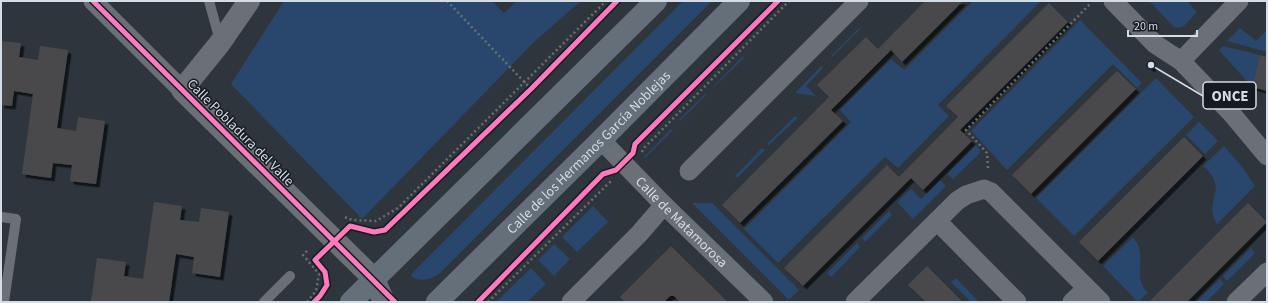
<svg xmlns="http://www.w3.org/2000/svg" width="1268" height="303" font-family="'Source Sans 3',sans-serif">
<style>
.green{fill:#29476c}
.building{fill:#494a4b;filter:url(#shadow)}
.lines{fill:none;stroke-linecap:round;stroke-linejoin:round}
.path{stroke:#6a6f74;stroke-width:2.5;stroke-dasharray:2 3;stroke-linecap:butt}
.lane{stroke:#6b7077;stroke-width:10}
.street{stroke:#6b7077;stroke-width:19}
.secondary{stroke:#6b7077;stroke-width:22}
.primary{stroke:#656f7a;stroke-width:22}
.cycleway-casing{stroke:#161b22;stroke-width:8}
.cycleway{stroke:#fd7abc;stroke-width:5}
.labels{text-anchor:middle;stroke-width:3;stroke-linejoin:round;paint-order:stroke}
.street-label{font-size:14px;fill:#d4dce5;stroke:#161b22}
.leader{fill:none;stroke:#d4dce5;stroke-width:1.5}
.callout-dot{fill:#d4dce5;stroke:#161b22;stroke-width:1.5}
.callout{fill:#161b22;stroke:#d4dce5;stroke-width:1.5}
.callout-label{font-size:15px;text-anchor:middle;font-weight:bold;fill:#d4dce5}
</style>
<defs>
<filter id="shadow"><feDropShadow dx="3.5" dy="3.5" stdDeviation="0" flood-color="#0009"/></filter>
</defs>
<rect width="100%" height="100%" fill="#2e353c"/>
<!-- green -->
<g class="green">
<polygon points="284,1 492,1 504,13 517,1 581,1 534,42 362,219 231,84"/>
<path d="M683,1H712L439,274C430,279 420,283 411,276L414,271Z"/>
<polygon points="973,1 1041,1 938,105 949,116 898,168 885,157 778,263 744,229 851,122 840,110 891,59 904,70"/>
<polygon points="1149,1 1187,1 1197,12 1184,26 1179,28 1174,27"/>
<polygon points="1080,20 1142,83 1137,88 1113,64 1007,170 971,131"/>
<polygon points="859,28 860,29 832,57 831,56"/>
<polygon points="1240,28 1256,41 1267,30 1267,52 1227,41"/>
<polygon points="1223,46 1260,55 1252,87 1219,50"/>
<polygon points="743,56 744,58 713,88 713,87"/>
<polygon points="821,66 823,68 806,86 816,96 795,93"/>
<polygon points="1156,78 1194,117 1074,236 1036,198"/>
<polygon points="705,94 706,95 680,121 679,120"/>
<polygon points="795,116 798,118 769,145 767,144"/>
<polygon points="1199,122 1218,141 1205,154 1186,135"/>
<polygon points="671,129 673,130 645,158 644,157"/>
<polygon points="976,145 980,150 980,153 953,179 947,174"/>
<path d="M1224,146L1243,168L1255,186L1217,224C1202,198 1231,191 1203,166Z"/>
<polygon points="762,148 765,150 737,178 735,176"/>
<polygon points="940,180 946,186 913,219 897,202 911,189 921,199"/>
<polygon points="692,203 712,203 799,290 789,300"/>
<polygon points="593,206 608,222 577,252 562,237"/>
<polygon points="889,211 892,215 865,242 862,238"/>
<path d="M1133,237C1150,258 1130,275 1148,293L1138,302L1103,266Z"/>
<polygon points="857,243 860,247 831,277 827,273"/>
<polygon points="554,244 570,259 554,276 538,260"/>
<polygon points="1251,248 1255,253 1227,281 1223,276"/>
<polygon points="531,268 546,284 527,302 496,302"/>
<polygon points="956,278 979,302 971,302 951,282"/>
<polygon points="1220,279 1224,284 1206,302 1196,302"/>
</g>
<!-- building -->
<g class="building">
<polygon points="925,1 963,1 902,62 891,50 831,110 843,121 740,223 722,205 829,97 817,85 866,37 878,49"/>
<polygon points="1049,3 1068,22 960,130 972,141 923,190 911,178 803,286 784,268 887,165 899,177 958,117 946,106"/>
<polygon points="1,41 21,43 19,57 38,60 40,46 68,50 57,128 76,131 78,117 105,121 96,184 70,181 72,165 53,163 51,178 22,174 33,94 14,91 12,106 1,105"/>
<polygon points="1260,55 1267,57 1267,91 1252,87"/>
<polygon points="1151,62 1154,65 1151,69 1147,65"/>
<polygon points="1117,71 1136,89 1031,194 1012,175"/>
<polygon points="1184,137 1203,156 1098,261 1079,242"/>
<polygon points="154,202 182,206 180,220 199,222 201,208 229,212 220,277 192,273 194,257 176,254 169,302 91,302 97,258 126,262 124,276 143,279"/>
<polygon points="1248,203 1267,222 1187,302 1149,302"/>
<polygon points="671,246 728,302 680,302 674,296 670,296 664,302 625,302 620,297"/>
<polygon points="927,266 963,302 926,302 908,285"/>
</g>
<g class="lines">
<!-- path -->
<g class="path">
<polyline points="447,1 531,89"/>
<polyline points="642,152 643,149 789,1"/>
<polyline points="988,168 987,153 966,130 1091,3"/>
<polyline points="345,217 352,220 376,221 398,208 606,1"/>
<polyline points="307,302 316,291 319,274 303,255 309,249"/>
<polyline points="488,302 612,180"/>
</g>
<!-- lane -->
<g class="lane">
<polyline points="209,1 220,41"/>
<polyline points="1,217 16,219 4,302"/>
<polyline points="264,302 290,276"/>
</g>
<!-- street -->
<g class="street">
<polyline points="93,1 182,90"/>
<polyline points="1113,1 1155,44 1181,61 1231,113 1267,156"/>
<polyline points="1181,61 1239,1"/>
<path id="s1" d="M601,140L664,205L764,302"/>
<polyline points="689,171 859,1"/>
<polyline points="937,221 1017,302"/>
<polyline points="571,302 639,234 664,205"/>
<polyline points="855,302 957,201 966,195 984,189 991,192 1101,302"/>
<polyline points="1072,302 1087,288"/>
<polyline points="1236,302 1267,272"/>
</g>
<!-- secondary -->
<polyline class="secondary" points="249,1 220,43 182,90 374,279"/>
<!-- primary -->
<g class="primary">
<polyline points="374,279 384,302"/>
<polyline points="351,302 656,1"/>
<path id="s2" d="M437,302L601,140L739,1"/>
</g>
<!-- cycleway casing -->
<g class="cycleway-casing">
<g id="cycleway">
<polyline points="93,1 395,302"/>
<polyline points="314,302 320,296 327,285 325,272 315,260 350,226 374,232 385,230 531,89 617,1"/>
<polyline points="478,302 603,174 616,170 633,153 635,144 778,1"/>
</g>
</g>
<!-- cycleway -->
<use href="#cycleway" class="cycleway"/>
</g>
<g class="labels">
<!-- street labels -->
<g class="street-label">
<text transform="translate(241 132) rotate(45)" y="5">Calle Pobladura del Valle</text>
<text dy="5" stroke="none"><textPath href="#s2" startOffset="213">Calle de los Hermanos García Noblejas</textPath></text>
<text dy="5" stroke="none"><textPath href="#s1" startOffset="115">Calle de Matamorosa</textPath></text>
</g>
</g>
<!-- callouts -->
<path class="leader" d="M1151 65L1203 96"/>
<circle class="callout-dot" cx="1151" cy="65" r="4"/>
<rect class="callout" x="1203" y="82" width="53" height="27" rx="4"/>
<g class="callout-label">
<text x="1230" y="101">ONCE</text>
</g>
<!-- border -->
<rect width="1268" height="303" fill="none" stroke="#d4dce5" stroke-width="4"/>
<!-- scale -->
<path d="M1128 30v6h69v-6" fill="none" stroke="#d4dce5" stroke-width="2"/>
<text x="1134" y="30" font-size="12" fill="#d4dce5" stroke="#161b22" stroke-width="3" paint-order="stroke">20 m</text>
</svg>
